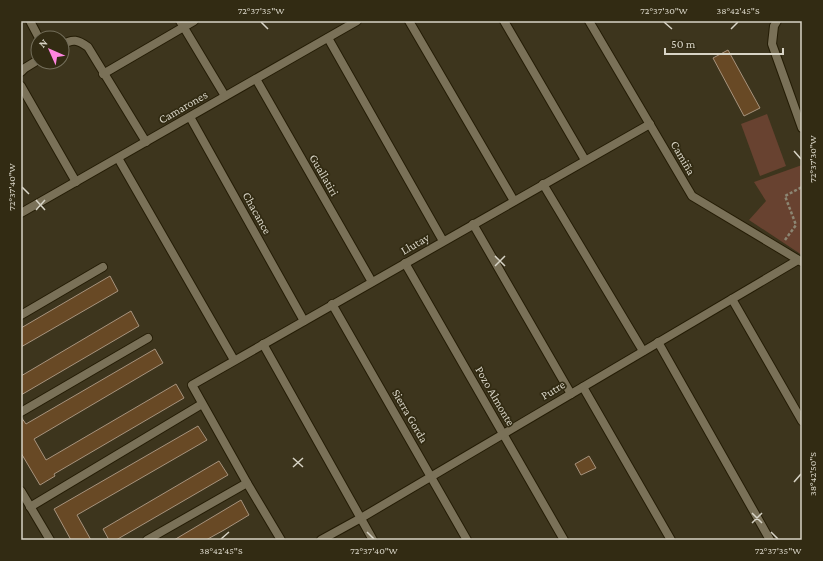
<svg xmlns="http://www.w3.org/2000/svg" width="823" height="561" font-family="'Crimson Pro',serif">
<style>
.green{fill:#684230}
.building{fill:#684925;stroke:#a7937d}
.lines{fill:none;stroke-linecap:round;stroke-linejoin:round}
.street-casing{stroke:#241c05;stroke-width:10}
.path{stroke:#8c8673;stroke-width:2.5;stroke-dasharray:3 2;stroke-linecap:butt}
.street{stroke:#7a7158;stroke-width:8}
.ticks{fill:none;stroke:#d8d4c6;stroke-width:1.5}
.labels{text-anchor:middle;stroke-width:3.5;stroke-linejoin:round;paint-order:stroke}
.street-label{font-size:12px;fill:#d8d4c6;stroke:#322b13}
.neatline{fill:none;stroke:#d8d4c6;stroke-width:1.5}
.ticks-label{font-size:10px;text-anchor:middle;fill:#d8d4c6}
</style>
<rect width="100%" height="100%" fill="#3d351d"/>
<!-- green -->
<g class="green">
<polygon points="767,114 786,166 760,176 741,124"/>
<polygon points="802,165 802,255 749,220 766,201 754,182"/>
</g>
<!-- building -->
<g class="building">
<polygon points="728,50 760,108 744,116 713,58"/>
<polygon points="110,276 118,291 21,347 21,328"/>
<polygon points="131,311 139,326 21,395 21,376"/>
<polygon points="155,349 163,363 34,439 46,460 176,384 184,398 54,474 55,476 40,485 21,453 21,417 26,424"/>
<polygon points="198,426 207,440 77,515 91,540 71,540 54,509"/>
<polygon points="589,456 596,468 581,475 575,464"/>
<polygon points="219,461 228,475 116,540 109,540 103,529"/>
<polygon points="241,500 249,515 224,530 206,540 174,540"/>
</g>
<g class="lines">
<!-- street casing -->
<g class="street-casing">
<g id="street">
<polyline points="30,21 39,38"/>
<polyline points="180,21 225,96"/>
<polyline points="409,21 514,201"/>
<polyline points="504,21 585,160"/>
<polyline points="589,21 692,196 802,262"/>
<polyline points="777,21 774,26 772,44 802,128"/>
<polyline points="328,38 443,241"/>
<path d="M62,45C73,38 78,40 88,47L146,142"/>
<polyline points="21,72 25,68 38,60"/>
<polyline points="103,74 194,21"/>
<polyline points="256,79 372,282"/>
<polyline points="21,86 76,182"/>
<polyline points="190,117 304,321"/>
<polyline points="118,158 234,360"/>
<polyline points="543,184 643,351"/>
<polyline points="21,213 357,21"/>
<polyline points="473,224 571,394"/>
<polyline points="405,263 564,540"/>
<polyline points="732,299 802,421"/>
<polyline points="332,304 467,540"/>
<polyline points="21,315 103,267"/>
<polyline points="658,342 770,540"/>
<polyline points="263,344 373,540"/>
<polyline points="583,387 671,540"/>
<polyline points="21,412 148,338"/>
<polyline points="21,491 50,540"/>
<polyline points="30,507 202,404"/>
<polyline points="147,540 247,483"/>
<polyline points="281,540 247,483 192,385 650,124"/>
<polyline points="321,540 361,518 798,260"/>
</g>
</g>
<!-- path -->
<polyline class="path" points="785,240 796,225 785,196 802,187"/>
<!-- street -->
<use href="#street" class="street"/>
</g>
<!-- ticks -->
<path class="ticks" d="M261,22L268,29M664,22L672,29M731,29L738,22M794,151L801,159M22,187L29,194M36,200L45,210M36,210L45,200M495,256L505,266M495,266L505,256M293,458L303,467M293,467L303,458M794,482L801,474M752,513L762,523M752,523L762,513M367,532L374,539M771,532L778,539M221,539L229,532"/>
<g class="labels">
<!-- street labels -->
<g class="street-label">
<text transform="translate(183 107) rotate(-30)" y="4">Camarones</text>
<text transform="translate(683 158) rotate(60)" y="4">Camiña</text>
<text transform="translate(324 175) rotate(60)" y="4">Guallatiri</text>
<text transform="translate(257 213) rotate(61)" y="4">Chacance</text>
<text transform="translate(415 244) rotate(-30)" y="4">Llutay</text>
<text transform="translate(553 390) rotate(-31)" y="4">Putre</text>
<text transform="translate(495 396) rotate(60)" y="4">Pozo Almonte</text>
<text transform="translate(410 416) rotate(60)" y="4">Sierra Gorda</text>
</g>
</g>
<!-- border -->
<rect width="823" height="561" fill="none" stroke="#322b13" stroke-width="44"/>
<!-- north arrow -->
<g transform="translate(50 50) rotate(315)"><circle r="19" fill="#322b13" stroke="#746f5b"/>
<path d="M0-3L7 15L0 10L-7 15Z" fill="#fe85e0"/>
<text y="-6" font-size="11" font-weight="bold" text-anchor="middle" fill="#d8d4c6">N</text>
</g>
<!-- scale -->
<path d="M665 48v6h118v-6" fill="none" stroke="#d8d4c6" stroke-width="2"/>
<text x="671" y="48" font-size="12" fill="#d8d4c6" stroke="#322b13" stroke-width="3" paint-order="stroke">50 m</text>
<rect x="22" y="22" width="779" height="517" class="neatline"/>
<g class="ticks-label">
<text x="261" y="14">72°37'35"W</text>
<text x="664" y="14">72°37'30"W</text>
<text x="738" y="14">38°42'45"S</text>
<text transform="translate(812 159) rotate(-90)" y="4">72°37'30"W</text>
<text transform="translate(11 187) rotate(-90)" y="4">72°37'40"W</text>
<text transform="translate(812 474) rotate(-90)" y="4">38°42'50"S</text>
<text x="221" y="554">38°42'45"S</text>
<text x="374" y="554">72°37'40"W</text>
<text x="778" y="554">72°37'35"W</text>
</g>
</svg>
